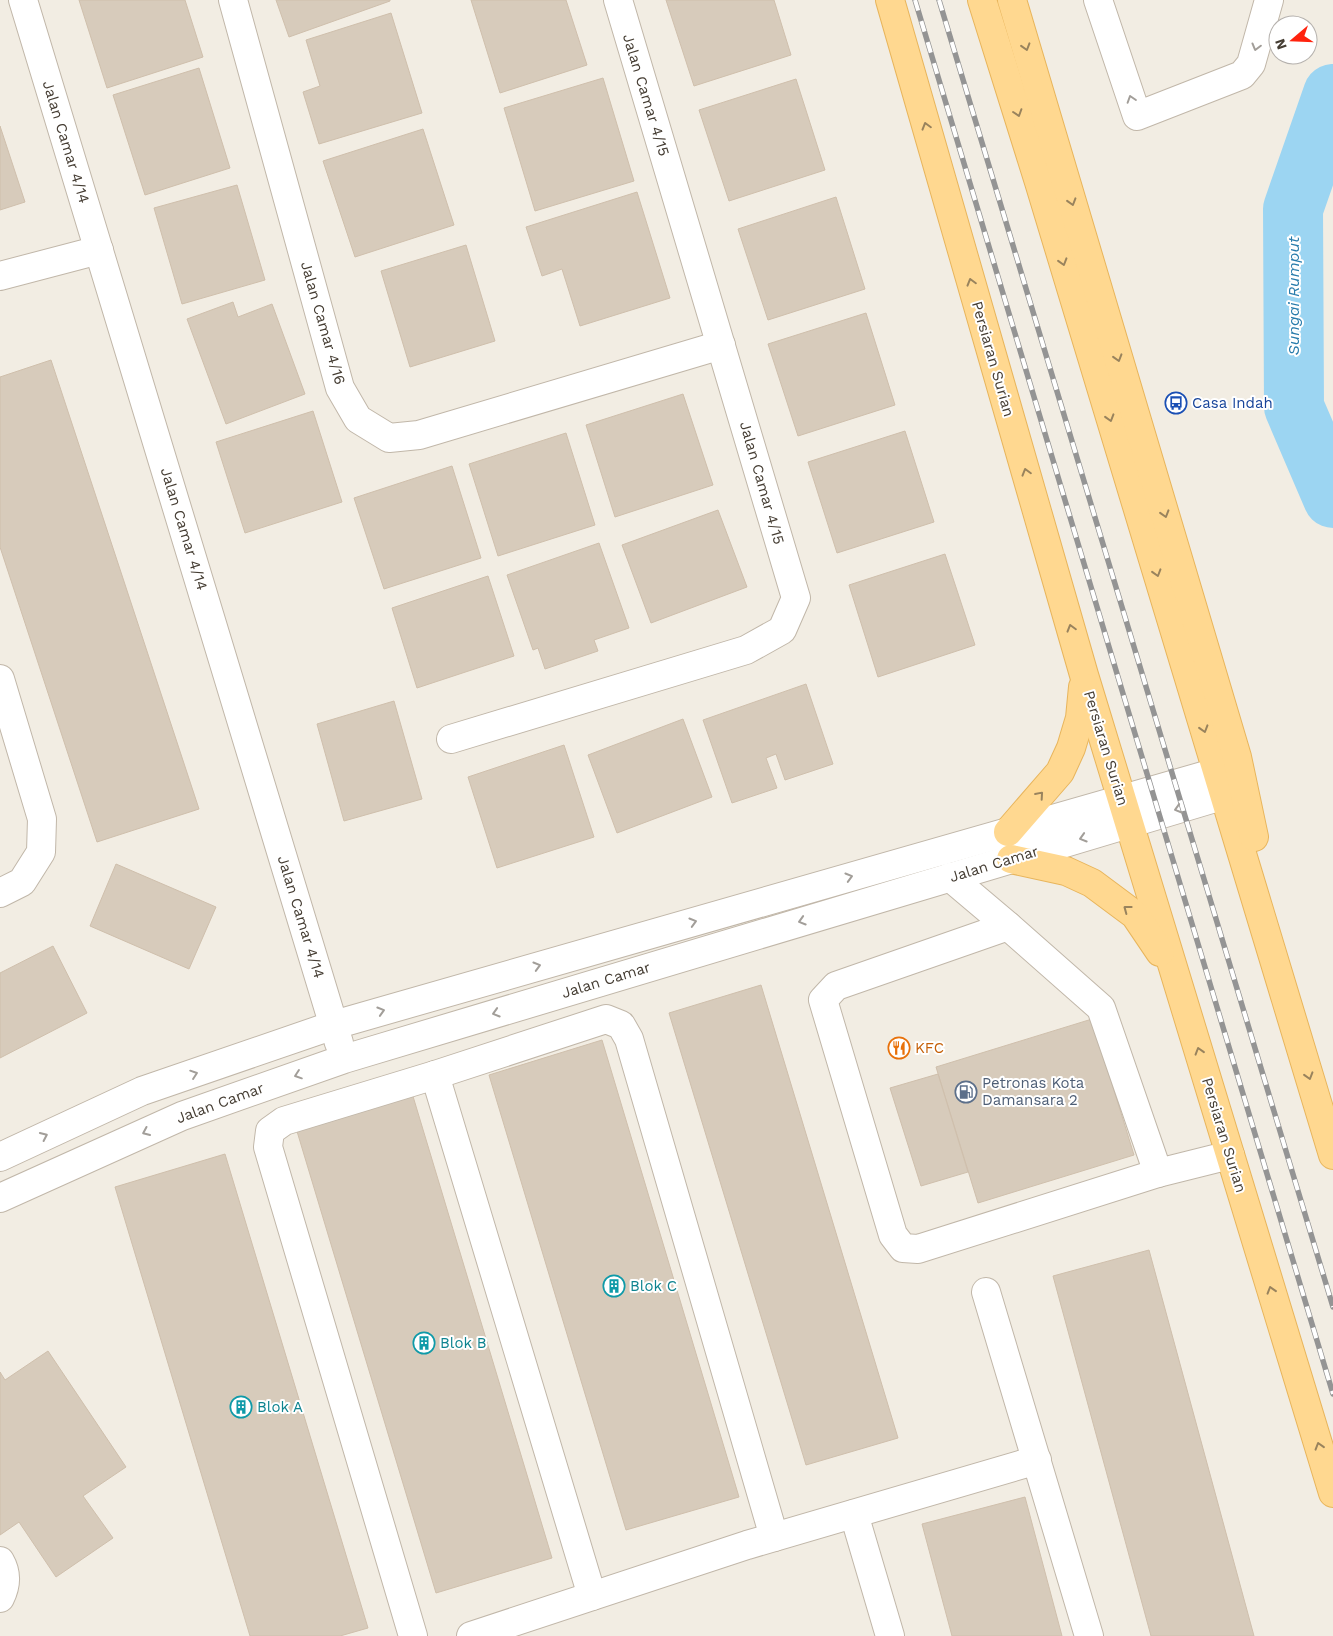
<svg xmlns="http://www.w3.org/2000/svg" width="1333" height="1636" font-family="'Work Sans',sans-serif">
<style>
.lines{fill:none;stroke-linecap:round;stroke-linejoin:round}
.river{stroke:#9cd5f2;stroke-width:60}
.building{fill:#d7cbbb;stroke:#cfbfac}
.minor-casing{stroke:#c1b7a9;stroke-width:30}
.major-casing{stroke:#e8b55c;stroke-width:30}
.minor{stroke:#fff;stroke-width:28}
.major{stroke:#ffd890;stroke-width:28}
.rail-casing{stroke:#949494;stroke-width:5.5}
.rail{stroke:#fff;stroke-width:4;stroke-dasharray:11;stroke-linecap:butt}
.oneway{stroke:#99835d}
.oneway2{stroke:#a29e99}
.labels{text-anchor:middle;stroke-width:4;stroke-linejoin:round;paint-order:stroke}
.street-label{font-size:15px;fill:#453d33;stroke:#fff}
.transit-label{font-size:15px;fill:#164399;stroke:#fff;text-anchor:start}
.food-label{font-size:15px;fill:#c56008;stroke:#fff;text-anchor:start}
.service-label{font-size:15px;fill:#4e5e75;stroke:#fff;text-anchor:start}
.culture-label{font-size:15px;fill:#0d838f;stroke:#fff;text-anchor:start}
.water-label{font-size:16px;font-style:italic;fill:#287cac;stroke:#fff}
</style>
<rect width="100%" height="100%" fill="#f2ede3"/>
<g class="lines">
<!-- river -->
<polyline class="river" points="1333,94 1293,209 1294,407 1333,498"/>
</g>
<!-- building -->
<g class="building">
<polygon points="79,0 185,0 203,57 107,88"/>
<polygon points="276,0 390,0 390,1 289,37"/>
<polygon points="471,0 566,0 587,65 500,93"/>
<polygon points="666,0 774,0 791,55 694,86"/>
<polygon points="391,13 422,113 319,144 303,92 320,86 306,40"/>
<polygon points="199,68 230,168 145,195 113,95"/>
<polygon points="603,78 634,181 535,211 504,108"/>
<polygon points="796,79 825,170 729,201 699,110"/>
<polygon points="0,126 25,202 0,210"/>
<polygon points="423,129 454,225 355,257 323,161"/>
<polygon points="237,185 265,280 182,304 154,208"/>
<polygon points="637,192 670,298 580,326 562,269 542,276 526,227"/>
<polygon points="836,197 865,289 768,320 738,229"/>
<polygon points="466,245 495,341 410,367 381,271"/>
<polygon points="233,302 238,317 272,304 305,394 226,424 187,319"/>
<polygon points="866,313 895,405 798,436 768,344"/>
<polygon points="51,360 199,809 97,842 0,547 0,377"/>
<polygon points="683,394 713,485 615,517 586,425"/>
<polygon points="313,411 342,502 245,533 216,442"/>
<polygon points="905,431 934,522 837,553 808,462"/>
<polygon points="566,433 595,525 498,556 469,464"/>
<polygon points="452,466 481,558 384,589 354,498"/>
<polygon points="718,510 747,587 651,623 622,545"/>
<polygon points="599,543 629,628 594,640 598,651 545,669 538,648 533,650 507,575"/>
<polygon points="945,554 975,645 878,677 849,585"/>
<polygon points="488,576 514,656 417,688 392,608"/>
<polygon points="806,684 833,764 785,780 776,754 766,758 777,788 732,803 703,720"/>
<polygon points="394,701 422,799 344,821 317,724"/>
<polygon points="683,719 712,797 617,833 588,755"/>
<polygon points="564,745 594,837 497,868 468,777"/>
<polygon points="116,864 216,907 189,969 90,926"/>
<polygon points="53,946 87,1013 0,1058 0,973"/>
<polygon points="761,985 898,1438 806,1465 669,1013"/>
<polygon points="1092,1019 1134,1155 978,1203 936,1067"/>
<polygon points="602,1040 739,1497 626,1530 489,1075"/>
<polygon points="938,1074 968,1172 921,1186 890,1088"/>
<polygon points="412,1093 552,1558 436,1593 296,1128"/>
<polygon points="225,1154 368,1628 340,1636 250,1636 115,1187"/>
<polygon points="1149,1250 1254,1636 1151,1636 1053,1276"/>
<polygon points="48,1351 126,1467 83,1496 113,1538 56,1577 19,1522 0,1535 0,1372 5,1380"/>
<polygon points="1025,1497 1062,1636 952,1636 922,1524"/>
</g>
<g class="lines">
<!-- minor casing -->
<g class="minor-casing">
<g id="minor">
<polyline points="23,0 339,1043"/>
<polyline points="233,0 340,388 358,419 389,438 419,435 721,345"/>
<polyline points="1098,0 1137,116 1242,75 1251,64 1269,0"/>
<polyline points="0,276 99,250"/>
<polyline points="0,679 42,819 41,852 22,882 0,893"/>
<polyline points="451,739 746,650 782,630 796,598 618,0"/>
<polyline points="950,877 1008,926 1101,1008 1158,1173"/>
<polyline points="1008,926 836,986 823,1000 893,1235 903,1248 918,1249 1158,1173 1230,1155"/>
<polyline points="435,1075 592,1596"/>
<polyline points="0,1157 142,1091 334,1025 1217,772"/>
<polyline points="0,1198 182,1116 344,1059 1225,795"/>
<polyline points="986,1292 1089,1636"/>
<polyline points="854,1514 890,1636"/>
<path d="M0,1561C7,1573 6,1586 0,1598"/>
<polyline points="413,1636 268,1147 270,1131 284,1121 435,1075 606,1019 621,1025 629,1039 774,1537"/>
<polyline points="471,1636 747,1545 1037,1460"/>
</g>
</g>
<!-- major casing -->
<g class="major-casing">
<g id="major">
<polyline points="890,0 1084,675 1333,1493"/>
<polyline points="982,0 1039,182 1333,1155"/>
<polyline points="1012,0 1237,757 1254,837"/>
<polyline points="1008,832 1060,772 1071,748 1080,718 1083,687"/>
<polyline points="1011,859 1066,871 1092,883 1135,915 1160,952"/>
</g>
</g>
<!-- minor -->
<use href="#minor" class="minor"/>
<!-- major -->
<use href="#major" class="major"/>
<!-- rail casing -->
<g class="rail-casing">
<g id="rail">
<polyline points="915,0 1333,1394"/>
<polyline points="939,0 1333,1307"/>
</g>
</g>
<!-- rail -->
<use href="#rail" class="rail"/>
</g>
<!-- one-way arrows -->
<defs><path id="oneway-chevron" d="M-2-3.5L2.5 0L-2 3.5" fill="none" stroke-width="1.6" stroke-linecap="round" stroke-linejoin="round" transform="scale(1.25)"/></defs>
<g class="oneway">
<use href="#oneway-chevron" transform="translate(1026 47) rotate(73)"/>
<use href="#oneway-chevron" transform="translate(1018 113) rotate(72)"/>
<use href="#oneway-chevron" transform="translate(926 126) rotate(-106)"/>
<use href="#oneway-chevron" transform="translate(1072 202) rotate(73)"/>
<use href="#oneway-chevron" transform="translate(1063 262) rotate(73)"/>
<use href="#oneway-chevron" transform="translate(971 282) rotate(-106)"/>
<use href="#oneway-chevron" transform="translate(1118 358) rotate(73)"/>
<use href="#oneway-chevron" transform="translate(1110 418) rotate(73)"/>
<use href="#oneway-chevron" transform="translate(1026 472) rotate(-106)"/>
<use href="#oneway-chevron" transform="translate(1165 514) rotate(73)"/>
<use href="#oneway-chevron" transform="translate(1157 573) rotate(73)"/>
<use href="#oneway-chevron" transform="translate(1071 628) rotate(-106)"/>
<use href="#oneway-chevron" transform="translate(1204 729) rotate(73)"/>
<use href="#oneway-chevron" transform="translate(1040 795) rotate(-49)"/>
<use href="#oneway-chevron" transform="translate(1127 909) rotate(-143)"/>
<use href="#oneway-chevron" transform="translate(1199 1051) rotate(-107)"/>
<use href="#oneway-chevron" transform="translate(1309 1076) rotate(73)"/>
<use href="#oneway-chevron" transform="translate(1271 1290) rotate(-107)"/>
<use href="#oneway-chevron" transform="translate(1319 1446) rotate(-107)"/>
</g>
<g class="oneway2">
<use href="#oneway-chevron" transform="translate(1256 47) rotate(105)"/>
<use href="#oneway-chevron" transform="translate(1131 99) rotate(-108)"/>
<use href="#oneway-chevron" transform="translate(1178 809) rotate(163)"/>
<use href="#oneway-chevron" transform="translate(1083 838) rotate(163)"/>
<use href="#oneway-chevron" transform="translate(849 877) rotate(-16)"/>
<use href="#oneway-chevron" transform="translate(802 921) rotate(163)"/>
<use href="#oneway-chevron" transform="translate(693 922) rotate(-16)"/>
<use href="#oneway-chevron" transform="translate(537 966) rotate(-16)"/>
<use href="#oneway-chevron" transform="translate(381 1011) rotate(-17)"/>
<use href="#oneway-chevron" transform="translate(496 1013) rotate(163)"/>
<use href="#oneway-chevron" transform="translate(194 1074) rotate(-19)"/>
<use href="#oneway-chevron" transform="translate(298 1075) rotate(161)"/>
<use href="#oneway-chevron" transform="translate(146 1132) rotate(156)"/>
<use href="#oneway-chevron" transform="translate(44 1136) rotate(-25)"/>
</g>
<!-- icons -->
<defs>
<g id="bus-ring" transform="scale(1.125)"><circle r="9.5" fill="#fff" stroke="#1a4fb4" stroke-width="1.5"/><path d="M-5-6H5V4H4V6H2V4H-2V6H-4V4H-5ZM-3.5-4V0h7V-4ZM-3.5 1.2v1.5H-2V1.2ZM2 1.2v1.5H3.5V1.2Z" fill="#1a4fb4"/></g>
<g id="restaurant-ring" transform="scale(1.125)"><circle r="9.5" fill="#fff" stroke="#e8710a" stroke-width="1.5"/><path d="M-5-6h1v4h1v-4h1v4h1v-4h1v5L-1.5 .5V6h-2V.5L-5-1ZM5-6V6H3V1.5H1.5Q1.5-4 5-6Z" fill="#e8710a"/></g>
<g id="fuel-ring" transform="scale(1.125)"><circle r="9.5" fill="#fff" stroke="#5c6f8a" stroke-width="1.5"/><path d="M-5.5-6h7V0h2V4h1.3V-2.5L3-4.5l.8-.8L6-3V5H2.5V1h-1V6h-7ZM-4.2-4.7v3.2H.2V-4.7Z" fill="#5c6f8a"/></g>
<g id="building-ring" transform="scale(1.125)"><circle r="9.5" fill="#fff" stroke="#0f9aa8" stroke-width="1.5"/><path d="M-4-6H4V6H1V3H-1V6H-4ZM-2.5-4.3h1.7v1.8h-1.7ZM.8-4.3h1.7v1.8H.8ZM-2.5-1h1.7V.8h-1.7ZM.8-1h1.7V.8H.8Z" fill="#0f9aa8"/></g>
</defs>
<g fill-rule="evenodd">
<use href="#bus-ring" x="1176" y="403"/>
<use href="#restaurant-ring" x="899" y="1048"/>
<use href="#fuel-ring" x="966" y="1092"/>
<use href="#building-ring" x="614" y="1286"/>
<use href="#building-ring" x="424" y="1343"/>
<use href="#building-ring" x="241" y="1407"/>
</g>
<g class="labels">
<!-- street labels -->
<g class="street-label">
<text transform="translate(646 95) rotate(73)" y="5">Jalan Camar 4/15</text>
<text transform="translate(66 142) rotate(73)" y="5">Jalan Camar 4/14</text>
<text transform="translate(323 323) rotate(74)" y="5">Jalan Camar 4/16</text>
<text transform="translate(993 359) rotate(74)" y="5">Persiaran Surian</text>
<text transform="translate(762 483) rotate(74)" y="5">Jalan Camar 4/15</text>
<text transform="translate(184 529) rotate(73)" y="5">Jalan Camar 4/14</text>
<text transform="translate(1106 748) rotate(73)" y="5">Persiaran Surian</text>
<text transform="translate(994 864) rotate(-17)" y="5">Jalan Camar</text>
<text transform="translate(301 917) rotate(73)" y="5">Jalan Camar 4/14</text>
<text transform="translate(606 980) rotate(-17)" y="5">Jalan Camar</text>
<text transform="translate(220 1103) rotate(-20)" y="5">Jalan Camar</text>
<text transform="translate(1224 1135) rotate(73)" y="5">Persiaran Surian</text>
</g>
<!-- transit labels -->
<g class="transit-label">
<text x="1192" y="408">Casa Indah</text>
</g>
<!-- food labels -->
<g class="food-label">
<text x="915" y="1053">KFC</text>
</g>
<!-- service labels -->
<g class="service-label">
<text x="982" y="1088">Petronas Kota<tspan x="982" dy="17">Damansara 2</tspan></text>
</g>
<!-- culture labels -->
<g class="culture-label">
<text x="630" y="1291">Blok C</text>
<text x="440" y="1348">Blok B</text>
<text x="257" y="1412">Blok A</text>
</g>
<!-- water labels -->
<g class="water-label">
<text transform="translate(1293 296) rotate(-90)" y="6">Sungai Rumput</text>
</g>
</g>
<!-- north arrow -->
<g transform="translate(1293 40) rotate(251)"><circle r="24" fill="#ffffff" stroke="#b5b1ad"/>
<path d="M0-4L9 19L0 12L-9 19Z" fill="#ff230e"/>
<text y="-8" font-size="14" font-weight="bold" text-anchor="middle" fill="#453d33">N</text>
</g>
</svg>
